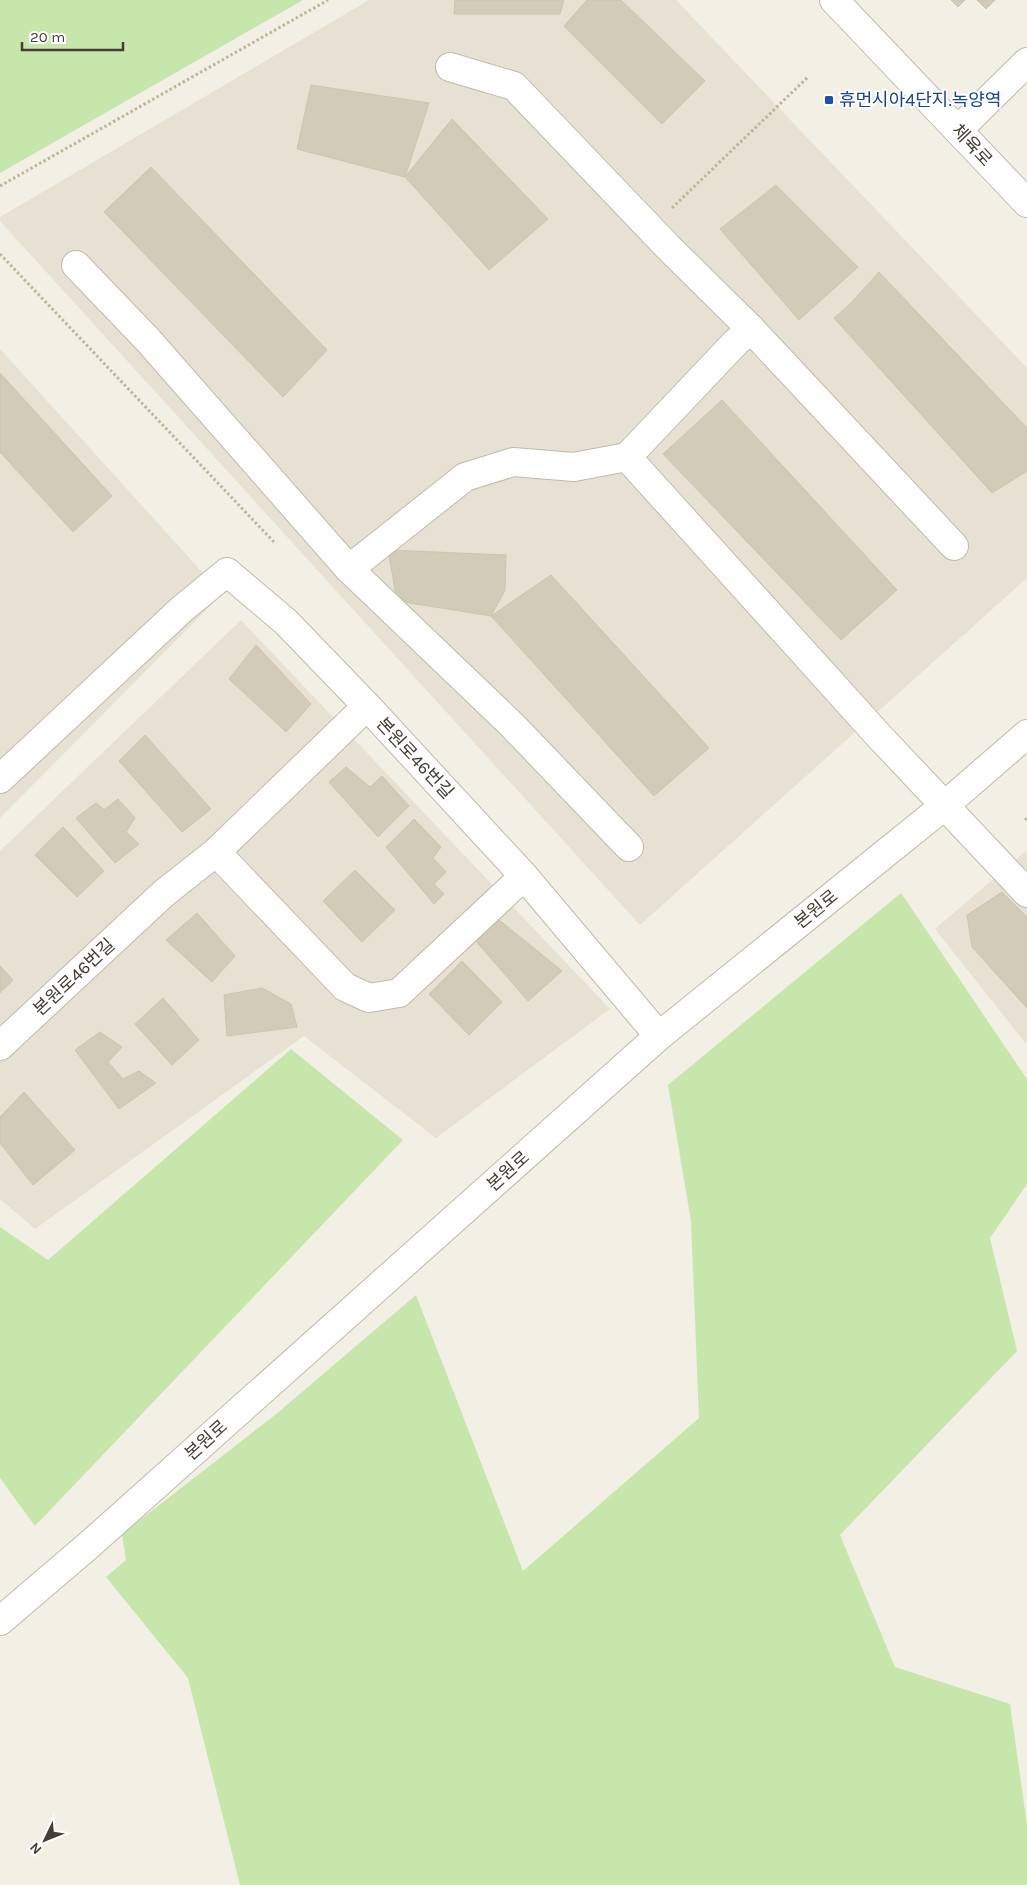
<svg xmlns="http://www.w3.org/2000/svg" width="1027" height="1885" font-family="Karla,'Noto Sans KR',sans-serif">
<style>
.residential{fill:#e6e1d2}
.green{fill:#c7e6ac}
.building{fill:#d3cbb9;stroke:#cec4ad}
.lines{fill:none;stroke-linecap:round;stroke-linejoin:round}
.minor-casing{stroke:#c0baa9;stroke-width:30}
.path{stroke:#bfb598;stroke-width:3;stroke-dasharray:2.5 2.5;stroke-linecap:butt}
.minor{stroke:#fff;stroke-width:28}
.transit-dot{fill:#1a4fb4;stroke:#fff;stroke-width:2}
.labels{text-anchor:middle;stroke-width:4;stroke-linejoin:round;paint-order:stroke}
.transit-label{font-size:18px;fill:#164399;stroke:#fff;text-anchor:start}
.street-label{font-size:18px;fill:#443f34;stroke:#fff}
</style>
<rect width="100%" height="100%" fill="#f2efe4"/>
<!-- residential -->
<g class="residential">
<polygon points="369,0 676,0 1027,368 1027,578 640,925 0,221 0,217"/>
<polygon points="0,349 222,594 0,818"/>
<polygon points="241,620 610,1009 436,1138 304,1036 35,1229 0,1199 0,851"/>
<polygon points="1027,850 1027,1045 935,929"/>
</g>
<!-- green -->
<g class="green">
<polygon points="0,0 303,0 0,173"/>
<polygon points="901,893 1027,1079 1027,1184 990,1238 1017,1351 840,1535 895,1667 1010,1704 1027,1825 1027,1885 240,1885 188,1678 106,1577 126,1560 122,1534 275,1415 416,1295 523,1571 699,1418 691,1221 668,1085"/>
<polygon points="291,1049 403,1140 35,1526 0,1478 0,1227 48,1260"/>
</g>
<!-- building -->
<g class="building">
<polygon points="455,0 564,0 560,14 454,14"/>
<polygon points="587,0 621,0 705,81 662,124 564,26"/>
<polygon points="951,0 965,0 958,7"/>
<polygon points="977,0 995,0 986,9"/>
<polygon points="311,85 429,103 405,177 297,149"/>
<polygon points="452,119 548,219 489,270 405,177"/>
<polygon points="151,167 327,350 283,397 104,212"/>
<polygon points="776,185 858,267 799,320 720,229"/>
<polygon points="879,272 1027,428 1027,471 992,493 834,318 850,304"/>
<polygon points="0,373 112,496 73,532 0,452"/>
<polygon points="722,400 897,590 841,640 663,454"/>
<polygon points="388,550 506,555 505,590 491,616 397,601"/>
<polygon points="551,575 709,748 654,796 491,616"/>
<polygon points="256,645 311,704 286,732 229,679"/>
<polygon points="145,735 211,809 182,832 119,761"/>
<polygon points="346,767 370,787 382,776 409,806 378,837 329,782"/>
<polygon points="118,799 135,818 126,832 139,844 115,863 76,818 96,803 104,810"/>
<polygon points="414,819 441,847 433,858 446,872 434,884 444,894 434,904 386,847"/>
<polygon points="63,827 104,871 77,897 35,855"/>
<polygon points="355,870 395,910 362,942 323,901"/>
<polygon points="1002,892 1027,917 1027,1008 972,947 967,915"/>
<polygon points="197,913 235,956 212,982 166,940"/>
<polygon points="498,919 562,971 528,1001 474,939"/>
<polygon points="462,961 502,1002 469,1035 429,994"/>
<polygon points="0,966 13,980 0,993"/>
<polygon points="262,988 291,1004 297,1027 227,1036 224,995"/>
<polygon points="163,998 199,1040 172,1065 135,1024"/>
<polygon points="100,1032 122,1047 108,1062 123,1079 139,1071 156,1083 119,1109 75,1050"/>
<polygon points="24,1092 75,1150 33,1185 0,1143 0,1117"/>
</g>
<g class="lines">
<!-- minor casing -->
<g class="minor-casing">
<g id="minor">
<polyline points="834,0 1027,203"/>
<polyline points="450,67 514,86 668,247 751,329 954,546"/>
<polyline points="958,130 1027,62"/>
<polyline points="76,265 147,339 349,569 512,725 629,847"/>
<polyline points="627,457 879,736 1027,893"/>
<polyline points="349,569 465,477 513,462 574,467 627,457 736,342 751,329"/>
<polyline points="0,779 182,609 227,572 286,622 367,706 524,876 659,1036"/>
<polyline points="216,852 345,987 369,998 399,993 524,876"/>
<polyline points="0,1046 163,894 216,852 367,706"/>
<polyline points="0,1621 89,1545 659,1036 944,806 1027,734"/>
</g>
</g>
<!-- path -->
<g class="path">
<polyline points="0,186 328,0"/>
<polyline points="672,208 808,77"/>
<polyline points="0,254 274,542"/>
<polyline points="1025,820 1027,818"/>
</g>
<!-- minor -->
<use href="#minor" class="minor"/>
</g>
<!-- markers -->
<rect class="transit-dot" x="824" y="95" width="10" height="10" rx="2.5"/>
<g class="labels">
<!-- transit labels -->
<g class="transit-label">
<text x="839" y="106">휴먼시아4단지.녹양역</text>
</g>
<!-- street labels -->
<g class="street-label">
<text transform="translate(972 145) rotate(47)" y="6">체육로</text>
<text transform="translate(415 758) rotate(47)" y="6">본원로46번길</text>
<text transform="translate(816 909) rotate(-39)" y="6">본원로</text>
<text transform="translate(74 977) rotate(-43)" y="6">본원로46번길</text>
<text transform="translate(508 1171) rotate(-42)" y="6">본원로</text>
<text transform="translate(206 1440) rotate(-42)" y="6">본원로</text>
</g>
</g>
<!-- north arrow -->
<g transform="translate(45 1840) rotate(227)" stroke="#ffffff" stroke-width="4" paint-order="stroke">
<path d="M0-4L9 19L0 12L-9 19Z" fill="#443f34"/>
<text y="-8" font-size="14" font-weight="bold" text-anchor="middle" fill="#443f34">N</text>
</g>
<!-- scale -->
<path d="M22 42v8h101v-8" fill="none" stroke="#443f34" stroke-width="2.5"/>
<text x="30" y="42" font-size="15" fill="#443f34" stroke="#ffffff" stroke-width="4" paint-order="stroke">20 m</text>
</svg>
